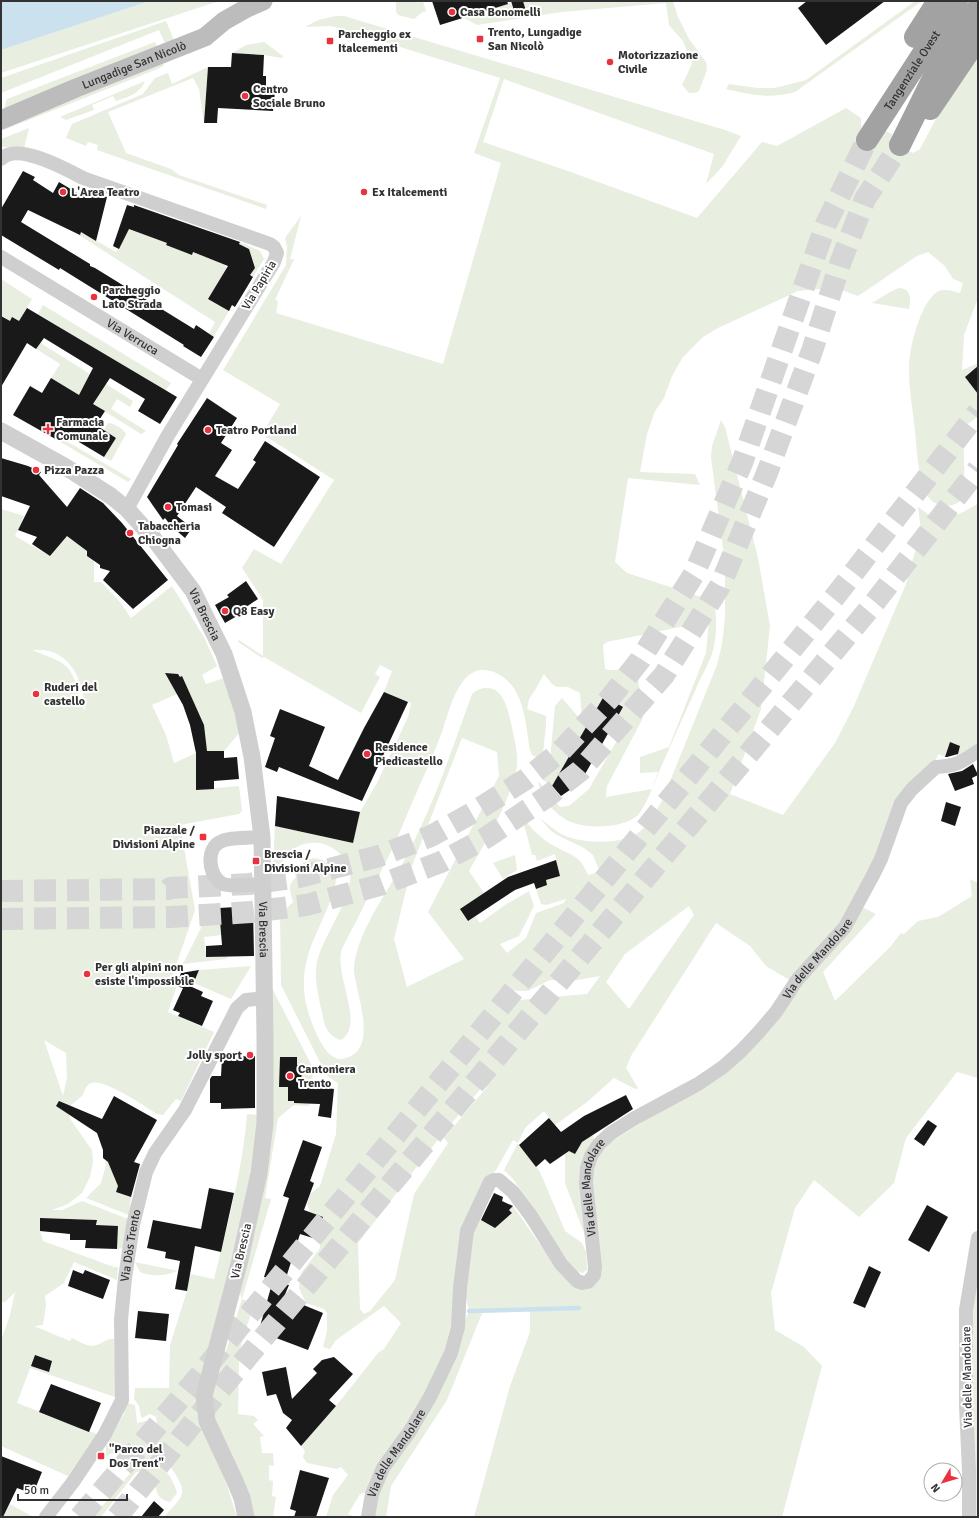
<svg xmlns="http://www.w3.org/2000/svg" width="979" height="1518" font-family="Signika,sans-serif">
<style>
.green{fill:#e8eee0;fill-rule:evenodd}
.water{fill:#cce1ee}
.lines{fill:none;stroke-linecap:round;stroke-linejoin:round}
.stream{stroke:#cce1ee;stroke-width:4.5}
.building{fill:#191919}
.trunk-tunnel{stroke:#d6d6d6;stroke-width:22;stroke-dasharray:22 11;stroke-linecap:butt}
.motorway-tunnel{stroke:#d6d6d6;stroke-width:22;stroke-dasharray:22 11;stroke-linecap:butt}
.minor{stroke:#cfcfcf;stroke-width:14}
.tertiary{stroke:#cfcfcf;stroke-width:17}
.secondary{stroke:#bcbcbc;stroke-width:19}
.trunk{stroke:#a2a2a2;stroke-width:22}
.poi-dot{fill:#ea323e;stroke:#fff;stroke-width:1.5}
.labels{text-anchor:middle;stroke-width:4;stroke-linejoin:round;paint-order:stroke}
.poi-label{font-size:12px;font-weight:bold;fill:#323232;stroke:#fff;text-anchor:start}
.street-label{font-size:12px;fill:#323232;stroke:#fff}
</style>
<rect width="100%" height="100%" fill="#fff"/>
<!-- green -->
<g class="green">
<polygon points="150,1 219,1 1,73 1,50"/>
<polygon points="396,1 416,1 417,3 423,1 426,11 421,13 414,19 398,15 396,11"/>
<polygon points="523,1 673,1 678,17 689,39 706,62 707,70 699,91 695,93 689,93 682,85 692,64 683,41 669,25 666,3 562,12 477,25 462,17 511,3 515,14 526,11"/>
<path d="M915,1H922L795,92C769,99 751,95 726,89L729,84L758,88H775L806,80Z"/>
<path d="M336,16H344L725,130L741,136L722,167L706,184L714,154L504,79L483,142L568,171L697,218L762,142L777,146L846,108L861,118V130H884L892,134V142L913,153L920,149L948,96L978,50V298L964,335L962,370L978,363V416L963,428L965,497C956,507 940,510 930,499C918,486 917,449 915,431C913,411 909,391 909,371C908,351 920,303 937,292C944,288 953,291 960,293L963,283L953,279L945,266L928,252L917,256L858,296L841,290L818,289L798,291L718,328L703,337L683,357L672,376L664,398L655,411L647,434L640,472L695,474L700,485L628,478L615,562L627,573L714,601C717,616 717,635 713,650C710,663 700,678 695,691C682,719 670,747 658,774C654,785 645,807 638,815C624,828 591,829 574,823C556,817 542,800 538,781L560,807L569,806L589,789L623,730L613,724L622,707L604,696L552,786L543,780L549,771L555,706L562,698L582,721L580,693L568,687H557L552,684L544,674L535,690L529,699L527,709L546,716V725L543,753L538,758L532,755L530,750C525,722 525,685 494,672C487,670 480,669 474,672C456,680 448,714 442,732C432,759 420,784 409,810C401,829 394,847 384,865C375,884 365,903 356,922C351,931 346,940 342,949C333,974 366,1025 341,1040C327,1036 324,1025 322,1012C318,995 313,975 318,958C325,934 354,895 350,870C349,863 343,857 338,852C332,847 325,843 317,843C306,842 296,846 289,853C283,859 283,865 273,866L275,826L353,843L360,812L377,783L408,717L411,703L384,692L392,671L380,665L375,674L380,677L361,713L264,657L262,658L238,642L239,640L263,656V600L242,568L254,549L281,564L334,480L262,434L280,404L223,370L286,265L287,247L285,238L301,216L290,259H294L275,300L278,301L276,313L443,364L501,163L474,153L500,78L339,28L330,26L305,27L318,20ZM709,621L706,653L669,747L640,757V773L658,772L652,789L606,797L607,786L643,718L637,669L609,670L605,669L603,645L607,642Z"/>
<polygon points="166,21 174,40 165,43 159,30 1,93 1,78"/>
<polygon points="155,42 157,46 4,109 7,99"/>
<polygon points="264,42 283,56 282,58 264,55 232,53 246,45"/>
<polygon points="163,63 164,66 155,70 1,131 1,127"/>
<polygon points="208,67 204,123 199,89 193,78 108,112 126,153 171,169 179,175 267,205 266,209 97,150 98,145 88,142 86,146 66,138 72,124 143,94 155,78 168,73 172,84"/>
<path d="M145,81C140,94 128,97 116,101L113,96L92,105L94,110L66,120L60,117Z"/>
<polygon points="29,128 24,149 16,147 1,147 1,139"/>
<polygon points="62,221 116,252 129,229 167,243 166,245 192,254 193,252 195,253 225,265 227,269 209,299 229,311 214,336 209,334 215,322 60,223"/>
<polygon points="240,242 260,251 264,259 253,277 250,275 255,268 249,249 240,244"/>
<polygon points="1,279 32,299 19,321 10,321 1,316"/>
<path d="M899,288C911,288 911,300 909,309L872,303L890,292Z"/>
<polygon points="43,305 171,383 165,391 38,314"/>
<polygon points="31,337 90,374 87,380 102,389 106,384 133,401 130,407 117,399 111,409 146,431 141,434 51,378 60,364 27,343"/>
<path d="M721,420L725,427L758,558L770,626L761,709L730,794L783,815L835,743L853,708L906,584L921,530L918,507C923,510 928,515 934,517C949,523 965,510 978,504V746L955,760L960,746L950,742L945,757L939,754L882,846L834,933L791,981L766,966L750,946L716,923L631,1056L626,1068L638,1088L635,1089L614,1078L587,1102L555,1125L544,1111L525,1128L518,1143L540,1172L565,1231L582,1243L586,1252L587,1269L583,1273L579,1272L567,1262L529,1202L513,1179L504,1170L518,1143L513,1140L496,1170L484,1183L461,1231L457,1255L452,1321L442,1360L426,1396L368,1492L360,1494L348,1514L355,1517H326L333,1495L348,1475L341,1467L337,1469L307,1463L303,1457L305,1451L301,1446L336,1406L378,1353L384,1349L401,1323L384,1306L336,1340L330,1349L323,1347L327,1331V1313L324,1309L306,1303L299,1288L301,1273L319,1250L323,1237V1217L310,1212L307,1204L310,1194L320,1186L336,1134L338,1083L327,1076L281,985L280,915L293,902C290,890 287,886 296,877L294,872C299,868 303,861 309,859C320,855 336,866 336,877C337,892 317,930 311,946C305,962 302,981 305,998C307,1013 323,1062 342,1059C381,1053 356,994 354,971C354,964 355,958 357,951C368,915 393,885 409,851C435,801 453,747 472,694C480,687 490,685 499,693C507,702 509,716 512,727C514,739 518,752 517,763C517,767 516,771 515,775C506,809 486,841 469,871L484,893L461,909L468,921L475,916L480,923L505,905L529,891L534,906L519,936L500,944L507,953L526,938L536,913L564,903L566,899L546,905L541,904L536,889L547,885L546,880L560,876L555,854L537,861L535,855H532L519,805C524,824 539,838 556,847C572,856 580,855 588,875L600,872L593,855L584,848L557,835L550,830L539,817C546,823 553,829 561,834C580,844 620,845 638,833C647,827 656,810 662,801L717,665L722,644L725,617V564L711,457L712,446ZM462,738L497,752L499,776L428,912L464,959L407,987L394,939L412,866ZM689,906L694,915L629,1009L606,982L625,954ZM600,976L587,994L520,1000L506,995L500,989L519,991H528L550,980H578ZM484,1085L487,1087L444,1138L448,1143L414,1194L395,1280L370,1311L364,1314L360,1309L358,1243L440,1137Z"/>
<path d="M108,423C114,423 124,429 126,434L111,461L104,457L116,438L104,430Z"/>
<polygon points="61,438 131,479 128,482 59,441"/>
<path d="M1,509L24,516L15,536L50,556L68,535L86,550L87,556L94,561V582H101L120,602L131,618L172,586L204,637L217,666L202,675L206,684L224,678L240,732L224,751H207L203,725L200,716L189,692L178,674H165L177,694L152,705L166,735L174,763L196,753V790L239,786L242,811L239,814L180,825L195,910L172,977L179,979L168,1012L214,1032L181,1101L176,1099L163,1115L157,1114C144,1106 105,1079 92,1083C87,1084 84,1090 83,1095L70,1106L69,1112L70,1119L92,1150L93,1162L90,1177L82,1193L68,1204L52,1210H62L82,1201L128,1219L124,1248L117,1249L118,1227L97,1225V1220L40,1218V1231L43,1241L114,1267H118L117,1280L74,1262L64,1283L45,1296L46,1305L43,1325L34,1326L70,1341L72,1338C80,1342 90,1349 99,1344C105,1341 107,1339 114,1339L116,1387L115,1397L30,1368L17,1403L97,1434L68,1476L1,1446V1341L10,1315L15,1292L5,1302H1ZM33,650C69,647 84,679 85,711C77,696 78,674 62,663C53,657 42,655 33,650ZM44,1040L66,1053L67,1078L63,1096Z"/>
<polygon points="515,855 517,870 503,879 493,863"/>
<path d="M970,879L978,883V1078L957,1072L906,1138L894,1183L859,1217L814,1180L795,1208L771,1293L775,1330L804,1347L822,1366L782,1517H474L510,1386L530,1332V1309L483,1311L447,1400L391,1486L386,1517H372L376,1495L463,1326L469,1311L466,1296V1271L476,1217L495,1228L512,1213L509,1210L513,1206C525,1222 566,1287 584,1290C587,1290 590,1288 592,1287L591,1167L601,1148L714,1078L860,906L876,914L823,972L835,1001L890,947L901,933L904,934L918,921L938,917L972,896Z"/>
<polygon points="219,908 221,925 254,922 248,932 204,937 206,957 229,956 226,959 183,964 207,916 210,913"/>
<polygon points="251,966 231,999 194,983 199,970"/>
<polygon points="271,986 313,1068 310,1104 308,1106 294,1105 278,1118 265,1198 271,1199 242,1299 254,1304 241,1345 239,1358 238,1414 254,1416 258,1420 253,1424 264,1436 260,1437 262,1453 273,1453 274,1466 269,1465 269,1480 273,1481 272,1496 276,1497 273,1517 254,1517 216,1429 212,1396 242,1299 239,1290"/>
<path d="M247,1114L259,1115L248,1188L240,1230L196,1400C197,1428 209,1443 222,1467V1470L237,1517H164C169,1511 179,1502 182,1494C185,1482 164,1459 157,1450C152,1436 159,1426 156,1417L150,1414L142,1418L141,1417L139,1406L134,1399L135,1388H169L170,1345L187,1291L190,1274L214,1279C227,1226 243,1169 247,1114Z"/>
<polygon points="592,1134 594,1141 586,1238 565,1183 565,1154 569,1151 575,1154 582,1142"/>
<polygon points="105,1161 121,1169 123,1173 116,1192 131,1197 129,1215 86,1198 101,1183 106,1165"/>
<path d="M135,1262L178,1271C164,1276 154,1277 140,1272Z"/>
<polygon points="978,1273 978,1517 974,1517 971,1319"/>
<path d="M126,1403L135,1405L137,1423L150,1420L152,1421C152,1427 149,1433 150,1440C152,1460 173,1473 177,1493L170,1502C148,1497 163,1482 146,1471L136,1472L101,1517H93L133,1470C131,1466 131,1461 129,1457C123,1446 113,1452 106,1457V1445L124,1414Z"/>
<polygon points="10,1504 33,1517 3,1517"/>
</g>
<!-- water -->
<polygon class="water" points="1,1 150,1 1,50"/>
<g class="lines">
<!-- stream -->
<polyline class="stream" points="469,1311 579,1308"/>
</g>
<!-- building -->
<g class="building">
<polygon points="432,1 507,1 508,4 440,25"/>
<polygon points="511,1 523,1 526,11 515,14"/>
<polygon points="807,1 885,1 826,45 798,8"/>
<polygon points="232,53 264,55 263,76 266,76 266,91 275,92 273,111 218,108 217,123 204,123 208,67 231,67"/>
<polygon points="23,171 35,177 33,180 53,193 59,182 79,194 81,189 107,197 96,241 81,232 80,235 28,210 21,222 90,264 90,266 95,268 194,329 196,325 214,337 201,357 183,346 184,345 60,268 59,270 1,235 1,209"/>
<polygon points="127,205 134,207 134,205 240,242 239,244 249,249 255,268 250,275 253,277 235,307 232,305 229,311 208,299 228,266 193,252 192,255 166,245 167,243 129,229 119,249 113,246"/>
<polygon points="27,308 177,397 160,424 138,411 145,399 110,378 93,404 105,411 96,425 116,438 104,457 64,433 59,441 13,415 30,386 42,393 51,378 79,395 93,368 44,338 36,349 27,343 1,387 1,316 10,321 12,317 19,321"/>
<polygon points="978,366 978,394 965,377"/>
<polygon points="207,398 237,418 221,443 232,450 215,476 238,489 256,462 253,460 265,441 320,477 274,547 222,513 226,507 196,487 177,516 192,528 185,538 171,526 165,518 163,520 147,497 178,445 177,444"/>
<polygon points="1,458 28,466 41,472 39,475 67,507 80,488 103,503 122,523 168,580 133,609 103,580 110,571 100,568 100,565 87,556 87,551 67,536 50,556 32,544 37,537 18,530 30,506 1,496"/>
<polygon points="246,581 258,599 236,614 237,616 225,623 215,605 229,597 227,595"/>
<polygon points="165,673 178,674 180,677 182,676 204,725 207,751 224,751 224,758 237,757 239,779 214,781 214,789 196,790 196,753 190,725 183,705"/>
<polygon points="384,692 408,702 362,801 279,767 277,772 265,767 275,738 270,736 280,709 325,727 309,766 338,780 364,728"/>
<polygon points="604,696 623,707 580,783 561,796 552,786"/>
<polygon points="950,742 960,746 958,754 947,757 945,757"/>
<polygon points="973,764 978,775 972,778 974,784 955,791 948,774 962,771"/>
<polygon points="277,796 360,812 353,843 275,826"/>
<polygon points="946,802 961,807 955,826 941,821"/>
<polygon points="556,860 560,876 546,880 547,885 536,889 534,883 515,890 468,921 460,909 508,877"/>
<polygon points="253,906 254,956 206,957 206,946 222,945 219,908"/>
<polygon points="199,970 192,987 203,992 201,996 213,1001 202,1026 178,1016 180,1013 173,1010 183,988 176,986 181,973"/>
<polygon points="255,1056 255,1108 221,1109 221,1103 210,1103 210,1079 212,1076 221,1076 222,1057"/>
<polygon points="280,1057 297,1057 297,1065 302,1065 301,1085 334,1089 331,1118 318,1116 320,1104 294,1103 294,1101 288,1101 288,1087 279,1087"/>
<polygon points="626,1095 633,1109 582,1142 575,1154 569,1151 550,1164 545,1159 536,1167 519,1145 549,1118 561,1132 584,1116"/>
<polygon points="114,1096 157,1120 134,1162 140,1164 131,1197 116,1192 118,1186 108,1162 103,1158 103,1150 97,1133 56,1106 59,1101 102,1119"/>
<polygon points="928,1120 937,1126 924,1146 914,1139"/>
<polygon points="303,1140 322,1147 310,1181 314,1183 304,1210 323,1217 316,1239 300,1234 284,1284 289,1285 284,1297 323,1313 308,1350 263,1333 259,1330 273,1280 264,1277 289,1198 283,1196"/>
<polygon points="209,1188 234,1193 221,1252 195,1246 187,1291 175,1289 180,1261 165,1258 166,1252 147,1248 153,1220 201,1229"/>
<polygon points="494,1193 503,1197 502,1201 513,1206 509,1210 512,1213 495,1228 481,1220"/>
<polygon points="927,1205 948,1217 929,1252 908,1240"/>
<polygon points="40,1218 97,1220 96,1225 118,1226 117,1249 85,1248 86,1240 70,1240 70,1234 40,1231"/>
<polygon points="869,1266 881,1272 865,1308 853,1303"/>
<polygon points="73,1270 83,1274 85,1270 110,1280 103,1299 68,1286"/>
<polygon points="138,1311 169,1314 166,1341 135,1338"/>
<polygon points="35,1355 52,1361 49,1372 31,1366"/>
<polygon points="334,1357 353,1374 329,1400 336,1406 301,1446 286,1428 292,1420 283,1413 276,1394 267,1396 262,1372 286,1367 292,1399 317,1373 313,1369 322,1360"/>
<polygon points="51,1384 101,1403 89,1432 39,1412"/>
<polygon points="1,1456 42,1472 33,1494 17,1488 3,1517 1,1517"/>
<polygon points="300,1470 329,1478 316,1517 294,1517 296,1511 290,1509"/>
<polygon points="154,1501 164,1510 158,1517 141,1517"/>
</g>
<g class="lines">
<!-- trunk-tunnel -->
<g class="trunk-tunnel">
<polyline points="1,891 169,889 170,888 249,884 299,877 379,856 431,836 472,813 526,779 560,752 610,698 640,660 694,574 742,463 826,224 867,140"/>
<polyline points="1,919 170,917 251,912 306,905 380,885 441,862 487,837 548,796 580,771 664,675 720,586 767,473 812,351 841,261 865,199 900,145"/>
</g>
<!-- motorway-tunnel -->
<g class="motorway-tunnel">
<polyline points="80,1517 195,1381 837,594 978,412"/>
<polyline points="117,1517 219,1391 875,602 978,469"/>
</g>
<!-- minor -->
<g class="minor">
<path d="M1,159C17,142 66,169 83,178L270,244L274,247L277,253L274,262L167,437L127,509"/>
<path id="s1" d="M1,257L202,379"/>
<path d="M262,837C252,838 231,837 222,841C205,847 208,877 223,884C230,887 255,884 263,884"/>
<path id="s2" d="M46,1517L73,1482L105,1434L122,1400L121,1320L125,1278L133,1225L146,1172L155,1153L185,1110L237,1008L246,1000L265,998"/>
<path id="s3" d="M368,1517L372,1494L383,1468L410,1431L430,1397L451,1353L458,1327L460,1288L467,1231L490,1182L494,1180H499L513,1192L531,1216L561,1264L577,1281L583,1283L588,1282L594,1275L595,1267L586,1183L587,1168L591,1156L599,1144L611,1133L635,1118L698,1084L723,1067L741,1051L758,1033L776,1012L797,980L845,927L872,877L881,859L901,803L912,789L936,767C957,766 962,762 978,751"/>
<polyline points="969,1517 969,1471 966,1406 966,1310 978,1238"/>
</g>
<!-- tertiary -->
<path class="tertiary" id="s4" d="M1,431L64,466L111,496L127,509L154,539L193,591L224,654L243,712L252,757L262,837L265,1037V1123L259,1173L240,1260L204,1396L207,1421L234,1479L242,1498L246,1517"/>
<!-- secondary -->
<path class="secondary" id="s5" d="M1,120L76,88L205,37L224,21L247,8L263,1"/>
<!-- trunk -->
<g class="trunk">
<polyline points="915,37 938,1"/>
<polyline points="930,109 978,38"/>
<path id="s6" d="M867,140L957,1"/>
<polyline points="900,145 938,68 953,43 978,8"/>
</g>
</g>
<!-- markers -->
<g class="poi-dot">
<circle cx="452" cy="12" r="4"/>
<rect x="476" y="35" width="8" height="8" rx="2"/>
<rect x="326" y="37" width="8" height="8" rx="2"/>
<circle cx="610" cy="62" r="4"/>
<circle cx="245" cy="96" r="4"/>
<circle cx="63" cy="192" r="4"/>
<circle cx="364" cy="192" r="4"/>
<circle cx="94" cy="297" r="4"/>
<path d="M46 423h4v4h4v4h-4v4h-4v-4h-4v-4h4z"/>
<circle cx="208" cy="430" r="4"/>
<circle cx="36" cy="470" r="4"/>
<circle cx="168" cy="507" r="4"/>
<circle cx="130" cy="533" r="4"/>
<circle cx="225" cy="611" r="4"/>
<circle cx="36" cy="694" r="4"/>
<circle cx="367" cy="754" r="4"/>
<rect x="199" y="833" width="8" height="8" rx="2"/>
<rect x="252" y="857" width="8" height="8" rx="2"/>
<circle cx="87" cy="974" r="4"/>
<circle cx="250" cy="1055" r="4"/>
<circle cx="290" cy="1076" r="4"/>
<rect x="97" y="1452" width="8" height="8" rx="2"/>
</g>
<g class="labels">
<!-- poi labels -->
<g class="poi-label">
<text x="460" y="16">Casa Bonomelli</text>
<text x="488" y="36">Trento, Lungadige<tspan x="488" dy="14">San Nicolò</tspan></text>
<text x="338" y="38">Parcheggio ex<tspan x="338" dy="14">Italcementi</tspan></text>
<text x="618" y="59">Motorizzazione<tspan x="618" dy="14">Civile</tspan></text>
<text x="253" y="93">Centro<tspan x="253" dy="14">Sociale Bruno</tspan></text>
<text x="71" y="196">L'Area Teatro</text>
<text x="372" y="196">Ex Italcementi</text>
<text x="102" y="294">Parcheggio<tspan x="102" dy="14">Lato Strada</tspan></text>
<text x="56" y="426">Farmacia<tspan x="56" dy="14">Comunale</tspan></text>
<text x="216" y="434">Teatro Portland</text>
<text x="44" y="474">Pizza Pazza</text>
<text x="176" y="511">Tomasi</text>
<text x="138" y="530">Tabaccheria<tspan x="138" dy="14">Chiogna</tspan></text>
<text x="233" y="615">Q8 Easy</text>
<text x="44" y="691">Ruderi del<tspan x="44" dy="14">castello</tspan></text>
<text x="375" y="751">Residence<tspan x="375" dy="14">Piedicastello</tspan></text>
<text x="195" y="834" text-anchor="end">Piazzale /<tspan x="195" dy="14">Divisioni Alpine</tspan></text>
<text x="264" y="858">Brescia /<tspan x="264" dy="14">Divisioni Alpine</tspan></text>
<text x="95" y="971">Per gli alpini non<tspan x="95" dy="14">esiste l'impossibile</tspan></text>
<text x="242" y="1059" text-anchor="end">Jolly sport</text>
<text x="298" y="1073">Cantoniera<tspan x="298" dy="14">Trento</tspan></text>
<text x="109" y="1453">"Parco del<tspan x="109" dy="14">Dos Trent"</tspan></text>
</g>
<!-- street labels -->
<g class="street-label">
<text dy="4" stroke="none"><textPath href="#s5" startOffset="144">Lungadige San Nicolò</textPath></text>
<text dy="4" stroke="none"><textPath href="#s6" startOffset="83">Tangenziale Ovest</textPath></text>
<text transform="translate(259 285) rotate(-59)" y="4">Via Papiria</text>
<text dy="4" stroke="none"><textPath href="#s1" startOffset="154">Via Verruca</textPath></text>
<text dy="4" stroke="none"><textPath href="#s4" startOffset="280">Via Brescia</textPath></text>
<text dy="4" stroke="none"><textPath href="#s4" startOffset="604">Via Brescia</textPath></text>
<text dy="4" stroke="none"><textPath href="#s3" startOffset="947">Via delle Mandolare</textPath></text>
<text dy="4" stroke="none"><textPath href="#s3" startOffset="611">Via delle Mandolare</textPath></text>
<text dy="4" stroke="none"><textPath href="#s2" startOffset="295">Via Dòs Trento</textPath></text>
<text transform="translate(241 1251) rotate(-77)" y="4">Via Brescia</text>
<text transform="translate(967 1377) rotate(-91)" y="4">Via delle Mandolare</text>
<text dy="4" stroke="none"><textPath href="#s3" startOffset="71">Via delle Mandolare</textPath></text>
</g>
</g>
<!-- border -->
<rect width="979" height="1518" fill="none" stroke="#323232" stroke-width="4"/>
<!-- north arrow -->
<g transform="translate(943 1482) rotate(232)"><circle r="19" fill="#ffffff" stroke="#adadad"/>
<path d="M0-3L7 15L0 10L-7 15Z" fill="#ea323e"/>
<text y="-6" font-size="11" font-weight="bold" text-anchor="middle" fill="#323232">N</text>
</g>
<!-- scale -->
<path d="M18 1494v6h109v-6" fill="none" stroke="#323232" stroke-width="2"/>
<text x="24" y="1494" font-size="12" fill="#323232" stroke="#ffffff" stroke-width="3" paint-order="stroke">50 m</text>
</svg>
